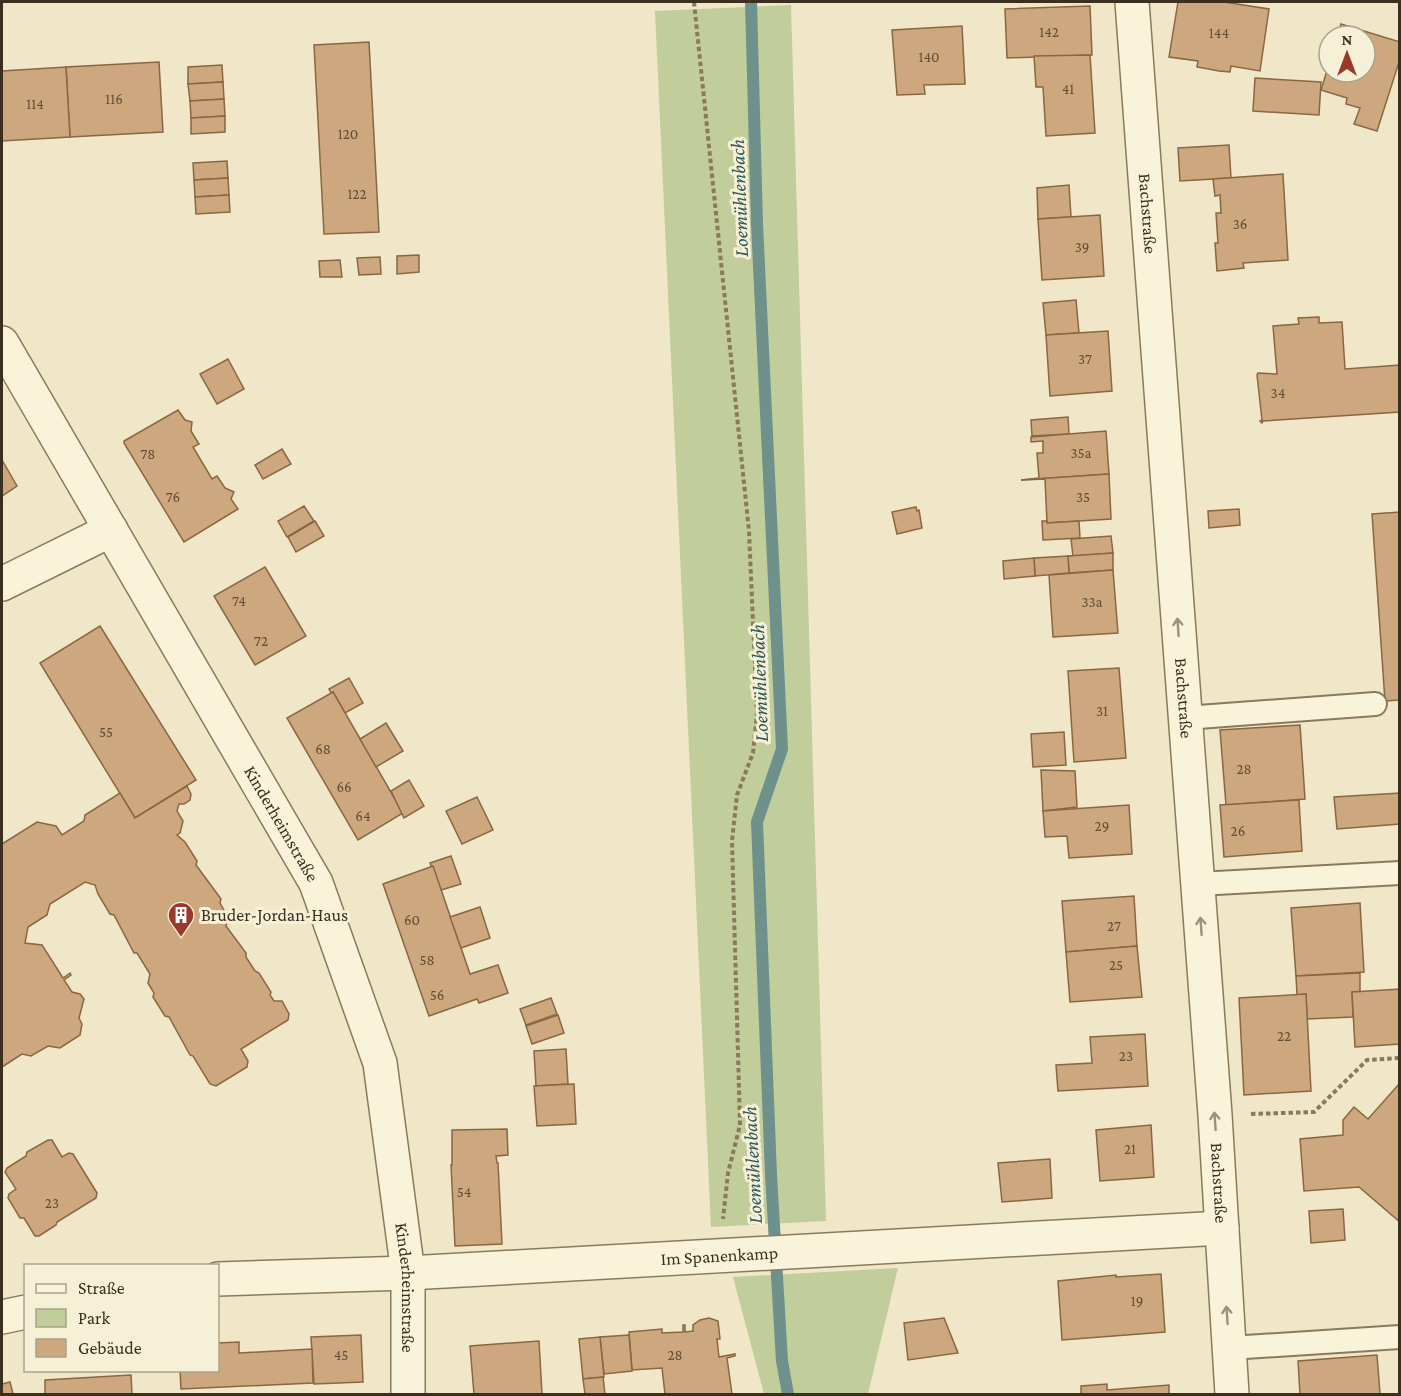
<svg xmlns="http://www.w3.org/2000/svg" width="1401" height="1396" font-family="'Crimson Pro',serif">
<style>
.green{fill:#c1cd9a}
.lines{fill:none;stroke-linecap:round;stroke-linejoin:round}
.stream{stroke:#6e918c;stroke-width:12}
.building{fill:#cda77d;stroke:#8a6642;stroke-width:1.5}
.lane-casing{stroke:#8a7a5c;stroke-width:26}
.street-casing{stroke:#8a7a5c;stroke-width:36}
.path{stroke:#8a7a5c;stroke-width:4;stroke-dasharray:4.5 3;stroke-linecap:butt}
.lane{stroke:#f9f3da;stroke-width:22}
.street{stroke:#f9f3da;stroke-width:33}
.oneway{stroke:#9a927d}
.labels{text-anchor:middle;stroke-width:6;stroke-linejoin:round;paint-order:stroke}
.number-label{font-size:15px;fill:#604e37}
.street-label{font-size:18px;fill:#3b3020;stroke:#f6f0d6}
.poi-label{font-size:18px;fill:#3b3020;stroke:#f6f0d6;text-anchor:start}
.water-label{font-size:20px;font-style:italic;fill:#2f585a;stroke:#f6f0d6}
</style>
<rect width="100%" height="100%" fill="#efe7c7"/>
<!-- green -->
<g class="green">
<polygon points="791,5 826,1221 711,1227 655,11"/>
<polygon points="898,1268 868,1394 764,1394 733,1277"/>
</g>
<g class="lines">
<!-- stream -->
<polyline class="stream" points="751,2 757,224 782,749 757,822 771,1175 782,1361 788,1394"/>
</g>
<!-- building -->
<g class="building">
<polygon points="1178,2 1224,2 1269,9 1260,71 1231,66 1230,72 1219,71 1197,67 1198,61 1169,57"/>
<polygon points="1090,6 1092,55 1007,58 1005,9"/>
<polygon points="1341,24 1400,42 1400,59 1377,131 1354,124 1360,108 1346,104 1347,98 1321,90 1329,64 1329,72 1365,72 1365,36 1337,36"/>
<polygon points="962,26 965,84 924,85 925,94 897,95 892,30"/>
<polygon points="369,42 379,232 324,234 314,45"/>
<polygon points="1090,55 1095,133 1046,136 1043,87 1036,87 1034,56"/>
<polygon points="159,62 163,132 70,137 66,67"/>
<polygon points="222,65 223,82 188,84 188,67"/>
<polygon points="66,67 70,137 2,141 2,71"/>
<polygon points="1255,78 1321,82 1319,115 1253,111"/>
<polygon points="223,82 224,99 190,101 188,84"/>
<polygon points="224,99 225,116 191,118 190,101"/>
<polygon points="225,116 225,132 191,134 191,118"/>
<polygon points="1229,145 1231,178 1180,181 1178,148"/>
<polygon points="227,161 228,178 194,180 193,163"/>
<polygon points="1283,174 1288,260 1243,263 1244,268 1217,271 1215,243 1218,243 1216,213 1221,213 1220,195 1215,196 1213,179"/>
<polygon points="228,178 229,195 195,197 194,180"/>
<polygon points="1069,185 1071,217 1038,219 1037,188"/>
<polygon points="229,195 230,212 196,214 195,197"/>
<polygon points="1100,215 1104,276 1042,280 1038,219"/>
<polygon points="419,255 419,272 397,274 397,256"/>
<polygon points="380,257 381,274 359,275 357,258"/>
<polygon points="340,260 342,277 320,277 319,261"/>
<polygon points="1076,300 1079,333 1046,335 1043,303"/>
<polygon points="1319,317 1319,323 1342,322 1345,369 1400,365 1400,412 1263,421 1262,423 1260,421 1262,420 1257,375 1258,373 1277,374 1273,326 1299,324 1298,318"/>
<polygon points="1108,331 1112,391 1050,396 1046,335"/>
<polygon points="228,359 244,389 217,404 200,374"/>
<polygon points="178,410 185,420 192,422 191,431 199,444 193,447 212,479 217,476 225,488 234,492 231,499 238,509 184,542 124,443 124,441"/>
<polygon points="1068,417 1069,434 1032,436 1031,420"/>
<polygon points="1106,431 1109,474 1021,480 1039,478 1037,453 1043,453 1043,441 1031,442 1031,437"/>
<polygon points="282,449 291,464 263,479 255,465"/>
<polygon points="2,460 17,486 2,496"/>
<polygon points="1109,474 1111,519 1047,523 1045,479 1021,480"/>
<polygon points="304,506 314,521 287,537 278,521"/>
<polygon points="916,507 917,511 919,510 922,528 897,534 892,512"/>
<polygon points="1239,509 1240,525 1209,528 1208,511"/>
<polygon points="1400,512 1400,700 1385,701 1372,514"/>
<polygon points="315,521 324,536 296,552 288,537"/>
<polygon points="1042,521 1047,521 1047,523 1079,521 1080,538 1043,540"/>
<polygon points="1111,536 1113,553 1073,556 1071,539"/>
<polygon points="1113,553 1113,570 1069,573 1068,556"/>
<polygon points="1068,556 1069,573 1035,576 1034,558"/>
<polygon points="1034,558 1035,576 1004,579 1003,561"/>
<polygon points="265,567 306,636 255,665 214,596"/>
<polygon points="1113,570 1118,633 1053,637 1049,575"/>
<polygon points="100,626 196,780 135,818 40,663"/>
<polygon points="1119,668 1126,758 1074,762 1068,671"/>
<polygon points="349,678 363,703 345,713 333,692 331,693 329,689"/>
<polygon points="333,692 403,813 358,840 287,718"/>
<polygon points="386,723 403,751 376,767 360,739"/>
<polygon points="1300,725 1305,799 1226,805 1220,730"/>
<polygon points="1064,732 1066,765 1033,767 1031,734"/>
<polygon points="1041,770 1075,771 1077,807 1043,811"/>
<polygon points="409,780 424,806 404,818 391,791"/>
<polygon points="187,786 191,794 190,800 184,804 179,804 177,811 183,821 180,833 177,835 185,842 197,861 196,865 221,899 220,903 228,917 226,926 246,953 246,957 255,971 259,973 271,992 270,995 274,1001 282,1001 289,1014 288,1020 241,1049 248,1061 247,1067 216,1086 210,1084 193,1056 190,1055 169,1017 165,1016 153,997 154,993 148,983 150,974 137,953 134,953 114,915 110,914 98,894 95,885 85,882 50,904 47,915 28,927 25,943 42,945 63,978 70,973 71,975 64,980 72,992 80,994 84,999 79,1018 82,1024 80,1035 60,1048 48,1046 31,1056 22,1054 2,1067 2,844 37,822 56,826 62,835 84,821 85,815 120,793 135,818"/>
<polygon points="1400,793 1400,824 1337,829 1334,797"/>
<polygon points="477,797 493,830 462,844 446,811"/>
<polygon points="1299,800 1302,851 1224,857 1220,805"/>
<polygon points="1129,805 1132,854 1069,858 1067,836 1045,837 1043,811"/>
<polygon points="451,856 461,884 441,890 430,863"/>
<polygon points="433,866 470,974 498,965 508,993 479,1003 477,999 429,1016 383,884"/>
<polygon points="1134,896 1137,946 1066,952 1062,901"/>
<polygon points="1360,903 1364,972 1296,976 1291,908"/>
<polygon points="480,907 490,938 461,948 450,917"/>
<polygon points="1137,946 1142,997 1070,1002 1066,952"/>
<polygon points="1360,973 1360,992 1352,992 1353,1017 1307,1019 1306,994 1297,995 1296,976"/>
<polygon points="1400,989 1400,1044 1355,1047 1352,992"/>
<polygon points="1306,994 1311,1091 1244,1095 1239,998"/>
<polygon points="551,998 557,1014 526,1025 520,1009"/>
<polygon points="558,1015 564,1033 532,1044 526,1026"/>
<polygon points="1145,1034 1148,1086 1058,1091 1056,1065 1092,1063 1090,1037"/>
<polygon points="566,1049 568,1084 536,1086 534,1051"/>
<polygon points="1400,1083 1400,1222 1359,1187 1304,1191 1300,1139 1343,1135 1343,1120 1354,1107 1368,1119"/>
<polygon points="574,1084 576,1124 537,1126 534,1086"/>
<polygon points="1151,1125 1154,1177 1100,1181 1096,1130"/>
<polygon points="507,1129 508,1155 496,1156 497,1163 498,1163 502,1244 455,1246 451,1165 452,1165 452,1130"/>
<polygon points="48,1140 52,1140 62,1157 69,1153 73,1154 97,1193 96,1198 57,1222 56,1225 39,1236 35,1236 24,1218 20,1218 8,1198 9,1194 16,1189 5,1172 7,1168 26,1156 27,1152"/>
<polygon points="1050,1159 1052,1198 1002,1202 998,1163"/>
<polygon points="1343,1209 1345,1240 1311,1243 1309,1211"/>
<polygon points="1161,1274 1165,1332 1062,1340 1058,1281 1116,1275 1116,1277"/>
<polygon points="709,1318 718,1321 720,1339 717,1339 719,1357 735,1354 735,1356 727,1358 732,1394 665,1394 662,1368 632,1370 629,1332 662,1329 662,1333 683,1332 683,1325 685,1325 685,1332 693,1331 693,1325 700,1320"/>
<polygon points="944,1318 958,1353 908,1360 904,1323"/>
<polygon points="361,1335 363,1382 314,1384 311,1337"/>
<polygon points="629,1335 632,1371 604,1374 600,1337"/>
<polygon points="600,1337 604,1377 583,1379 579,1339"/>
<polygon points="539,1341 542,1394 474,1394 470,1346"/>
<polygon points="239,1342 239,1353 312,1349 313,1383 181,1389 180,1370 218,1370 218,1343"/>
<polygon points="1377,1355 1380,1394 1300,1394 1298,1361"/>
<polygon points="131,1375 132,1394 45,1394 45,1380"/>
<polygon points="603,1377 605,1394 585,1394 583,1379"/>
<polygon points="10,1382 13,1394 2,1394 2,1384"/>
<polygon points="1107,1384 1107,1390 1169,1385 1169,1394 1081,1394 1081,1386"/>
</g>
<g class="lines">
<!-- lane casing -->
<g class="lane-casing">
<g id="lane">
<polyline points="1185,718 1375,704"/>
<polyline points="1198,884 1400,873"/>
<polyline points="1230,1348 1400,1337"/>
</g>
</g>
<!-- street casing -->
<g class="street-casing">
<g id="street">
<path id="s1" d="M1132,2L1215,1115L1232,1394"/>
<path id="s2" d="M2,343L316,883L380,1063L408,1273V1394"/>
<polyline points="2,584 111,530"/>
<path id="s3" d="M218,1279L408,1273L1222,1228"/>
<polyline points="2,1317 26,1312"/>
</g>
</g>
<!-- path -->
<g class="path">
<polyline points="694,2 749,531 757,714 753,753 737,795 732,841 740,1125 728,1173 723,1219"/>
<polyline points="1251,1114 1314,1112 1367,1060 1400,1058"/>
</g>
<!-- lane -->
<use href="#lane" class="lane"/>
<!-- street -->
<use href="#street" class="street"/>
</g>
<!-- one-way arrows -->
<defs><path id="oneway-shaft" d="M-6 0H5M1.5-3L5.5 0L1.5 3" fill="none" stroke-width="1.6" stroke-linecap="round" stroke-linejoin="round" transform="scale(1.5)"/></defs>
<g class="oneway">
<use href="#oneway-shaft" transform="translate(1178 627) rotate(-94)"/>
<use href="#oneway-shaft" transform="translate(1201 926) rotate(-94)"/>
<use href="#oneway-shaft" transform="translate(1215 1121) rotate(-94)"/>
<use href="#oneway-shaft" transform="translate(1227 1315) rotate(-94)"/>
</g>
<!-- icons -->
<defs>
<g id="building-pin" transform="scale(1.35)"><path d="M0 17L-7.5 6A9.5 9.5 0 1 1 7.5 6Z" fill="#99382c" stroke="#f6f0d6"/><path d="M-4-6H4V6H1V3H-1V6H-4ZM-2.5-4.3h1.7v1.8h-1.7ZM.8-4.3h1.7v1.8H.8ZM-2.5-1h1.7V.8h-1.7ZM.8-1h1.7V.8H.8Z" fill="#fff"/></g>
</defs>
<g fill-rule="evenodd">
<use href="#building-pin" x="181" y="915"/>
</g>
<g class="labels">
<!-- number labels -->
<g class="number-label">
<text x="1049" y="37">142</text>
<text x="1219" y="38">144</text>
<text x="929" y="62">140</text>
<text x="1068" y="94">41</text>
<text x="114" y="104">116</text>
<text x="35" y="109">114</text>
<text x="348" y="139">120</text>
<text x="357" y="199">122</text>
<text x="1240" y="229">36</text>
<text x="1082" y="252">39</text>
<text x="1085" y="364">37</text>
<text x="1278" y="398">34</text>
<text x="1081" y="458">35a</text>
<text x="148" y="459">78</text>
<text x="173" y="502">76</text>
<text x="1083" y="502">35</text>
<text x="239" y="606">74</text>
<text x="1092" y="607">33a</text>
<text x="261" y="646">72</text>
<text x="1102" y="716">31</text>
<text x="106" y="737">55</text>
<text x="323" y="754">68</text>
<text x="1244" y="774">28</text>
<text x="344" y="792">66</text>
<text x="363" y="821">64</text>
<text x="1102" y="831">29</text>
<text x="1238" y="836">26</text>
<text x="412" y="925">60</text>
<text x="1114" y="931">27</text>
<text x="427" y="965">58</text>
<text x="1116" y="970">25</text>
<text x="437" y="1000">56</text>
<text x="1284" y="1041">22</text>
<text x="1126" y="1061">23</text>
<text x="1130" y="1154">21</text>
<text x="464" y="1197">54</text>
<text x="52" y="1208">23</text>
<text x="1137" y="1306">19</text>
<text x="341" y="1360">45</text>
<text x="675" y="1360">28</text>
</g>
<!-- street labels -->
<g class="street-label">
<text dy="6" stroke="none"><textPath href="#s1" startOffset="212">Bachstraße</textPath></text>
<text dy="6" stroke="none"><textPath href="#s1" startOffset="698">Bachstraße</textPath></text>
<text dy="6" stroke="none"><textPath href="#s2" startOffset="556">Kinderheimstraße</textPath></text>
<text dy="6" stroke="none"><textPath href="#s1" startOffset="1184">Bachstraße</textPath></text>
<text dy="6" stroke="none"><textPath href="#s3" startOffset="502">Im Spanenkamp</textPath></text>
<text dy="6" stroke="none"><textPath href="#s2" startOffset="1042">Kinderheimstraße</textPath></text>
</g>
<!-- poi labels -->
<g class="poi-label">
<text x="201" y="921">Bruder-Jordan-Haus</text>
</g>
<!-- water labels -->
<g class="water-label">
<text transform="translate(739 198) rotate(-92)" y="7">Loemühlenbach</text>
<text transform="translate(759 683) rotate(-92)" y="7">Loemühlenbach</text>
<text transform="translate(752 1165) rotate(-93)" y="7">Loemühlenbach</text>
</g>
</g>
<!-- border -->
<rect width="1401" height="1396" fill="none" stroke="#3b3020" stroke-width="6"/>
<!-- legend -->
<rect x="24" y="1264" width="195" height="108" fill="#f6f0d6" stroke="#aba38d" stroke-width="1.5"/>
<rect x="36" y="1284" width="30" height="9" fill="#f9f3da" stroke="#aba38d" stroke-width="1.5"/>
<text x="78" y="1294" font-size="18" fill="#3b3020">Straße</text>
<rect x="36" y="1309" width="30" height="18" fill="#c1cd9a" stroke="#aba38d" stroke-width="1.5"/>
<text x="78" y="1324" font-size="18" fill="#3b3020">Park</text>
<rect x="36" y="1339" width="30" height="18" fill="#cda77d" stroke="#aba38d" stroke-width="1.5"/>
<text x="78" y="1354" font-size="18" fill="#3b3020">Gebäude</text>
<!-- north arrow -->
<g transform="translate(1347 54)"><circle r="28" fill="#f6f0d6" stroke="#aba38d" stroke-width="1.5"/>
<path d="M0-4.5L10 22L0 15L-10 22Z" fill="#99382c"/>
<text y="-9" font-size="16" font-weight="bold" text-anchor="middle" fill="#3b3020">N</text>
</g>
</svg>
